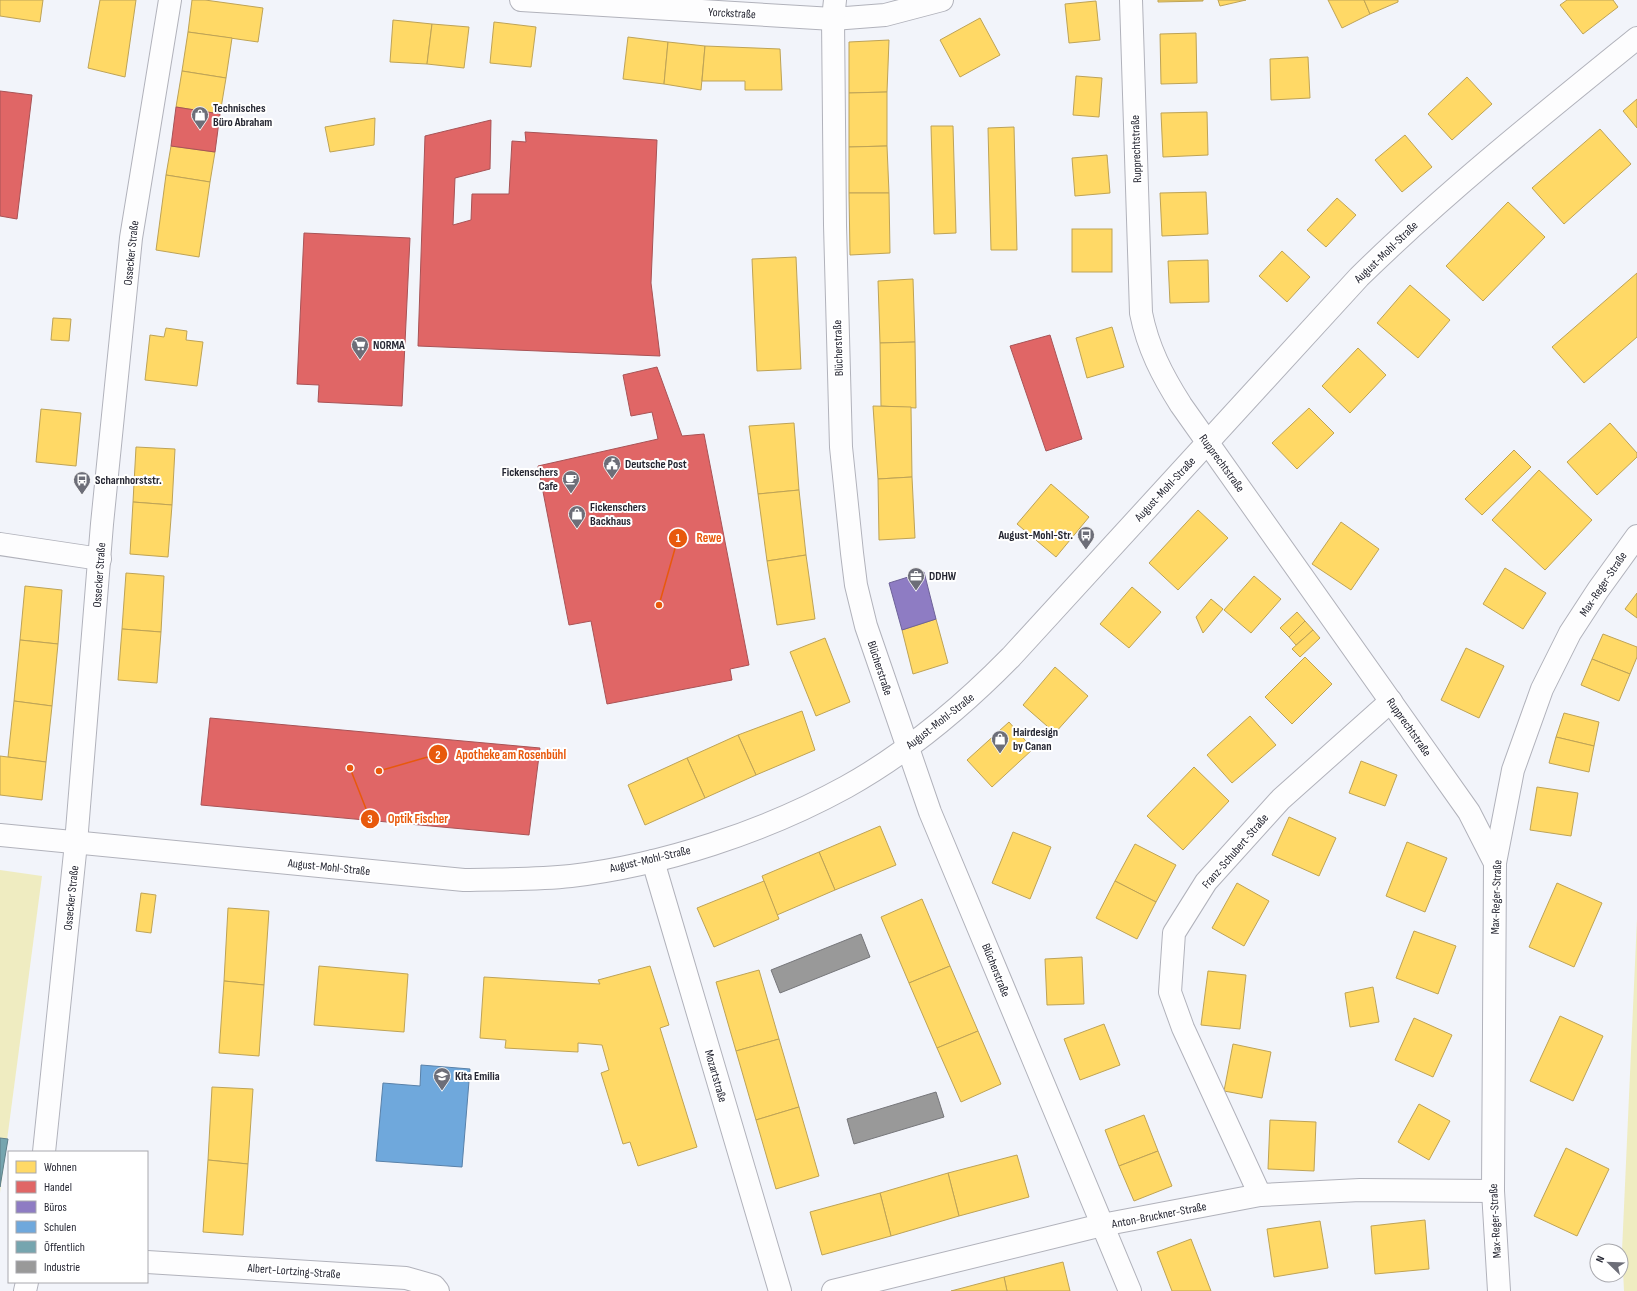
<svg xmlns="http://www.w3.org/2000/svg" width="1637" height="1291" font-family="'Sofia Sans Condensed',sans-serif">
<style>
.green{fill:#efecc1}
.homes{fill:#ffd966;stroke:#bea356}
.shops{fill:#e06666;stroke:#a85356}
.offices{fill:#8e7cc3;stroke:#6e6298}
.schools{fill:#6fa8dc;stroke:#5981a9}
.public{fill:#76a5af;stroke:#5e7f8a}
.industry{fill:#999;stroke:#76767a}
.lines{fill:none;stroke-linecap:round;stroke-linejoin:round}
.minor-casing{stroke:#b1b2bb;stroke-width:24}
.tertiary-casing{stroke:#b1b2bb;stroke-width:24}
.secondary-casing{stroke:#b1b2bb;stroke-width:24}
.minor{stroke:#fdfdfe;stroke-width:22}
.tertiary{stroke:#fdfdfe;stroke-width:22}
.secondary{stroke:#fdfdfe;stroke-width:22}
.labels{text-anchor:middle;stroke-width:4;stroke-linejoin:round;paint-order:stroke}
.street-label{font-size:12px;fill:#252632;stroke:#fff}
.poi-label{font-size:12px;font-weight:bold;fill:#252632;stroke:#fff;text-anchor:start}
.leader{fill:none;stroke:#e8590c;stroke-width:1.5}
.callout-dot{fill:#e8590c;stroke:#fff;stroke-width:1.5}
.mark-label{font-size:12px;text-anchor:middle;font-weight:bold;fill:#fff}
.callout-label{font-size:13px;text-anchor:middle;font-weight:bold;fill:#e8590c;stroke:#fff;stroke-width:4;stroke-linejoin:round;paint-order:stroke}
</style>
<rect width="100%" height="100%" fill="#f2f4fa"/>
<!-- green -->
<g class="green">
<polygon points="0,870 42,876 0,1193"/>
<polygon points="1637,919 1637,1291 1624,1291 1622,1251"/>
</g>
<!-- homes -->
<g class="homes">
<polygon points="0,0 43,0 40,22 0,16"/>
<polygon points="100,0 136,0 125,77 88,68"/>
<polygon points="192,0 205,0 263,8 258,42 188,32"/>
<polygon points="1158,0 1203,0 1203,1 1158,2"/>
<polygon points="1218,0 1246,0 1220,6"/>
<polygon points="1328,0 1364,0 1370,14 1342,28"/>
<polygon points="1364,0 1398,0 1398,2 1370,14"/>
<polygon points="1567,0 1613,0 1618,7 1583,34 1560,5"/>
<polygon points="1096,1 1100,40 1069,43 1065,4"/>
<polygon points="980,18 1000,55 960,77 940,40"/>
<polygon points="393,20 432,24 427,64 390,62"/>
<polygon points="494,22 536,27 531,67 490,63"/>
<polygon points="432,24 469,27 464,68 427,64"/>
<polygon points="188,32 232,38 226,78 182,71"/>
<polygon points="1196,33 1197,83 1161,84 1160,34"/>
<polygon points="628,37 668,42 664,84 623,79"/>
<polygon points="889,40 887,92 849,93 849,42"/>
<polygon points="668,42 705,46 701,90 664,84"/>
<polygon points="705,46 780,49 782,90 745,90 745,81 702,81"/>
<polygon points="1308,57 1310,98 1271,100 1270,59"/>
<polygon points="182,71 226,78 220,114 176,107"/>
<polygon points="1076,76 1102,78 1099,117 1073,115"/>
<polygon points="1467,77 1492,104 1452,140 1428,114"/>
<polygon points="887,92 887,146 849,147 849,93"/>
<polygon points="1637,99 1637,128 1623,111"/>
<polygon points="1207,112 1208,155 1163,157 1161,113"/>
<polygon points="375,118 374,145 330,152 325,127"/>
<polygon points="931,126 953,126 956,233 934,234"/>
<polygon points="1014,127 1017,250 991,250 988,128"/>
<polygon points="1600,129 1631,164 1564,224 1532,188"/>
<polygon points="1405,135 1432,167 1402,192 1375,160"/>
<polygon points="171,146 215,152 210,182 166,175"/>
<polygon points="887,146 889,193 849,193 849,147"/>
<polygon points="1107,155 1110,193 1075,196 1072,158"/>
<polygon points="166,175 210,182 199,257 156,250"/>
<polygon points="1206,192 1208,234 1162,236 1160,193"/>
<polygon points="849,193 889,193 890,253 850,255"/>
<polygon points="1337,198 1356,215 1326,247 1307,230"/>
<polygon points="1508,202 1545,237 1483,301 1446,266"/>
<rect x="1072" y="229" width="40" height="43"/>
<polygon points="1282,251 1310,277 1287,302 1259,276"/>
<polygon points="796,257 801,369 757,371 752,259"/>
<polygon points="1208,260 1209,302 1170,303 1168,261"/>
<polygon points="1637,273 1637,337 1584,383 1552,347"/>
<polygon points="913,279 915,342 880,343 878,281"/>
<polygon points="1410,285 1450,320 1418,358 1377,323"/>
<polygon points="53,318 71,319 69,341 51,340"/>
<polygon points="1112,327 1124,367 1087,378 1076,338"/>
<polygon points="166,328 187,331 186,340 203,342 197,386 145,380 150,335 164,337"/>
<polygon points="915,342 916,408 881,406 880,343"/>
<polygon points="1358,348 1386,375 1350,413 1322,386"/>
<polygon points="873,406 911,407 912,477 878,479"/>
<polygon points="1309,408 1334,433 1297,469 1272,443"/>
<polygon points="41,409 81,413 76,466 36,462"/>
<polygon points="794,423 799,490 758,494 749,426"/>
<polygon points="1610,423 1637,453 1637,457 1597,495 1567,462"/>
<polygon points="136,447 175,449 172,505 133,502"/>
<polygon points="1514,450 1531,467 1482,515 1465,499"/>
<polygon points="1539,470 1592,520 1545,570 1492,520"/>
<polygon points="912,477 915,538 879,540 878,479"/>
<polygon points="1051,484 1089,517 1056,557 1017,524"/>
<polygon points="799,490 806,555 767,561 758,494"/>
<polygon points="133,502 172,505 168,557 130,554"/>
<polygon points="1198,510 1228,538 1178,590 1149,563"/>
<polygon points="1341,522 1379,549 1351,590 1312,564"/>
<polygon points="806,555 815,619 777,625 767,561"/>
<polygon points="1505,568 1546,593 1523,629 1483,604"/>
<polygon points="126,573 164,576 161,632 122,629"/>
<polygon points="1254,576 1281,599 1251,633 1224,610"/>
<polygon points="25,586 62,590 58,644 20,640"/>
<polygon points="1132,587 1161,612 1129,648 1100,624"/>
<polygon points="1637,593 1637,618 1625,609"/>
<polygon points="1211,599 1223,609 1203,633 1196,617"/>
<polygon points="1297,612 1305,621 1289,637 1280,628"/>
<polygon points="936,619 948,663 913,674 902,630"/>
<polygon points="1305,621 1313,630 1296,645 1289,637"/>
<polygon points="122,629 161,632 157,683 118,680"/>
<polygon points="1313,630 1320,638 1300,657 1292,649"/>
<polygon points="1603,634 1637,647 1637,657 1630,674 1592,659"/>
<polygon points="825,638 850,702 816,716 790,652"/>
<polygon points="20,640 58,644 52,706 14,701"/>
<polygon points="1466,648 1504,666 1479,718 1441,700"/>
<polygon points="1305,657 1332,684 1292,724 1265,697"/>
<polygon points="1592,659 1630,674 1619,701 1581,685"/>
<polygon points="1055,667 1088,696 1055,733 1023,705"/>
<polygon points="14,701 52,706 46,762 8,757"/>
<polygon points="802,711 815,750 756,775 738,735"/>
<polygon points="1564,713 1599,722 1594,746 1556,737"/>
<polygon points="1250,716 1276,745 1232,783 1207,755"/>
<polygon points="1009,722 1033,749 992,787 967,760"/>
<polygon points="738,735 756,775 705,798 687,758"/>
<polygon points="1556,737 1594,746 1589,772 1549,763"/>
<polygon points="0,756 46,762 42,800 0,795"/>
<polygon points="687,758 705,798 645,825 628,785"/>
<polygon points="1361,761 1397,775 1385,806 1349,793"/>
<polygon points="1194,767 1229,801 1183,850 1147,816"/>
<polygon points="1537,787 1578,793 1571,836 1530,830"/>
<polygon points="1289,817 1336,838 1319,876 1272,855"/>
<polygon points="880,826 896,865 835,890 819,852"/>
<polygon points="1013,832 1051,847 1030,899 992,883"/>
<polygon points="1407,842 1447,858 1425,912 1386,896"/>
<polygon points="1135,844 1176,865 1156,902 1115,881"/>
<polygon points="819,852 835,890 777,915 762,876"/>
<polygon points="764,881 779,919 714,947 697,908"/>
<polygon points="1115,881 1156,902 1137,939 1096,918"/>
<polygon points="1237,883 1269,901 1244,946 1212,928"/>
<polygon points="1557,883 1602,903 1574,967 1529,947"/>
<polygon points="141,893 156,895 151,933 136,931"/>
<polygon points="922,899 950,966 909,983 881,917"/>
<polygon points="228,908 269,911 264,985 224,981"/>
<polygon points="1414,931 1456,946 1438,994 1396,978"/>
<polygon points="1082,957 1084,1004 1047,1005 1045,959"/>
<polygon points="319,966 408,974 404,1032 314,1025"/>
<polygon points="650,966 669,1025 660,1028 697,1147 638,1166 630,1142 623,1144 601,1073 609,1070 602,1045 578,1043 578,1052 505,1048 506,1040 480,1038 484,977 600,984 598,980"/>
<polygon points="950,966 978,1031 937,1048 909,983"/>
<polygon points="759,970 779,1039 736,1051 716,982"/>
<polygon points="1208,971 1246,975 1240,1029 1201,1025"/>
<polygon points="224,981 264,985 259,1056 219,1053"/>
<polygon points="1373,987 1379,1022 1350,1027 1345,993"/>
<polygon points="1560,1016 1603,1036 1573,1101 1530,1081"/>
<polygon points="1414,1018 1452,1035 1433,1077 1395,1060"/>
<polygon points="1104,1024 1120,1065 1080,1080 1064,1039"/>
<polygon points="978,1031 1001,1084 961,1102 937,1048"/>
<polygon points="779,1039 799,1107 756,1120 736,1051"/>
<polygon points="1233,1044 1271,1052 1262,1098 1224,1091"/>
<polygon points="212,1087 253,1089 248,1164 208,1160"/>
<polygon points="1419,1104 1450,1121 1429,1160 1398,1142"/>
<polygon points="799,1107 819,1176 776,1189 756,1120"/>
<polygon points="1144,1115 1158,1151 1119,1166 1105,1130"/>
<polygon points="1270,1120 1316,1122 1314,1171 1268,1169"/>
<polygon points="1566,1148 1609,1169 1577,1236 1534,1216"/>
<polygon points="1158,1151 1172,1186 1134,1201 1119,1166"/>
<polygon points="1017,1155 1029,1197 959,1216 948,1173"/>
<polygon points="208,1160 248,1164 243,1235 203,1232"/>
<polygon points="948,1173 959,1216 891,1236 880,1193"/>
<polygon points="880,1193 891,1236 822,1255 810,1212"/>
<polygon points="1425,1220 1429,1269 1375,1274 1371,1226"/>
<polygon points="1320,1221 1328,1268 1274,1277 1267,1229"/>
<polygon points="1191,1239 1211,1291 1172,1291 1157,1252"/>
<polygon points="1063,1262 1070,1291 1007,1291 1004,1277"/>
<polygon points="1004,1277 1007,1291 951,1291"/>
</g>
<!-- shops -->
<g class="shops">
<polygon points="0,91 32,95 17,219 0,216"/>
<polygon points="176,107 220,114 215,152 171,146"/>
<polygon points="491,120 490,169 455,178 453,225 471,220 472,194 509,194 512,141 526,142 525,132 657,140 651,283 660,356 418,346 425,136"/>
<polygon points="304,233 410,238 402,406 318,402 319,385 297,384"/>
<polygon points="1050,335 1082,439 1046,451 1010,346"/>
<polygon points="657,367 682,436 704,434 749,665 730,669 732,680 607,704 591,621 569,625 538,466 658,439 652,412 631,416 623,375"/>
<polygon points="210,718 540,748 529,835 201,805"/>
</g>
<!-- offices -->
<polygon class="offices" points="924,572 936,619 902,630 889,583"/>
<!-- schools -->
<polygon class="schools" points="421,1065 470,1069 462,1167 376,1161 383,1083 420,1086"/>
<!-- public -->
<polygon class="public" points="0,1138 8,1139 0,1187"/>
<!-- industry -->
<g class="industry">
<polygon points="861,934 870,957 780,993 771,970"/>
<polygon points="936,1092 944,1117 854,1144 847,1119"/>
</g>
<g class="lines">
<!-- minor casing -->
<g class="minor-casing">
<g id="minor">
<polyline points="521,0 833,19 885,15 942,0"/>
<polyline points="835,0 833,19 835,225 841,447 852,553 856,585 866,626 930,812 1130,1291"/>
<path d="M1131,0L1141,313C1148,348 1162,375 1181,405L1469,812L1495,863"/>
<polyline points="0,544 100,559"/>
<polyline points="653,861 780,1291"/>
<polyline points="1260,1195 1183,1028 1170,992 1174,933 1206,882 1281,799 1391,701"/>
<polyline points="147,1262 406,1278 434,1286 438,1291"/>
<polyline points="833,1291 1102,1225 1260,1195 1360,1190 1493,1191"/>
<polyline points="1499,1291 1493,1191 1495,863 1513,770 1542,689 1570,633 1598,590 1637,536"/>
</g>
</g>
<!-- tertiary casing -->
<g class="tertiary-casing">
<g id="tertiary">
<polyline points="44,1152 76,843 102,524 131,238 170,0"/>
<polyline points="25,1291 27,1282"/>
</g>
</g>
<!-- secondary casing -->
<g class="secondary-casing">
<path id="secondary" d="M0,835L464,880C500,879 535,880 571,876C663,865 764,832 846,787C907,753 962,707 1011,657L1359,277C1447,191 1542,115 1637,38"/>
</g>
<!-- minor -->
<use href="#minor" class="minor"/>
<!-- tertiary -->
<use href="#tertiary" class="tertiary"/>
<!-- secondary -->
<use href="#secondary" class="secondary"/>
</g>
<!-- icons -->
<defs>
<g id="shop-pin" transform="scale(0.9)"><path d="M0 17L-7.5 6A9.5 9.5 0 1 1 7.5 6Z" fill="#6d6e78" stroke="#fff"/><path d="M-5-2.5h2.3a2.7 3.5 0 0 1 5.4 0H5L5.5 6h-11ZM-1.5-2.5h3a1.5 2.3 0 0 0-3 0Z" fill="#fff"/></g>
<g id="supermarket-pin" transform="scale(0.9)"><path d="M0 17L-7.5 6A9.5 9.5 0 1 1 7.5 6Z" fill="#6d6e78" stroke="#fff"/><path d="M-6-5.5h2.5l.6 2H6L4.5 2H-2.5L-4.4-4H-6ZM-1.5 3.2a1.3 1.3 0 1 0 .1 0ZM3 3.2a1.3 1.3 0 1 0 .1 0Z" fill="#fff"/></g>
<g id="civic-pin" transform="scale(0.9)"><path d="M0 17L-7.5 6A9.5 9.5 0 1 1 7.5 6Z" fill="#6d6e78" stroke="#fff"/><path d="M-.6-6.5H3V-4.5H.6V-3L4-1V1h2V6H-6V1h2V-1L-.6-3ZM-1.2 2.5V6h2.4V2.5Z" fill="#fff"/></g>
<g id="cafe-pin" transform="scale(0.9)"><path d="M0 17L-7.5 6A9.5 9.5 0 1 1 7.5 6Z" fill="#6d6e78" stroke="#fff"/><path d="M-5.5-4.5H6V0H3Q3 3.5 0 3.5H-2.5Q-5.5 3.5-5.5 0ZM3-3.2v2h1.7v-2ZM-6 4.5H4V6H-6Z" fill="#fff"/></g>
<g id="bus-pin" transform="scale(0.9)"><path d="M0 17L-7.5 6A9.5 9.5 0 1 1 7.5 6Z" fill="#6d6e78" stroke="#fff"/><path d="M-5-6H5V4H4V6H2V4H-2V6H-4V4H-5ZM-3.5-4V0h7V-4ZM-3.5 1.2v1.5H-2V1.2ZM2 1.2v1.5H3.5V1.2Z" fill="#fff"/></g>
<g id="office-pin" transform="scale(0.9)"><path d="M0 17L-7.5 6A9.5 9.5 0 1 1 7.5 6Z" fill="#6d6e78" stroke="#fff"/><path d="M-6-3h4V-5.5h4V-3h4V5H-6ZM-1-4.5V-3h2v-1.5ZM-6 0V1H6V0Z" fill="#fff"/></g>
<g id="school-pin" transform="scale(0.9)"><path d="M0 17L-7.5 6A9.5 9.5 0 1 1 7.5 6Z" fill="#6d6e78" stroke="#fff"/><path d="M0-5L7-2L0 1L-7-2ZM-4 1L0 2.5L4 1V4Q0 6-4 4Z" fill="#fff"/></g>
</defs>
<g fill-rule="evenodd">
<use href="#shop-pin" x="200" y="115"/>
<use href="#supermarket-pin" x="360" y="345"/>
<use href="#civic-pin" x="612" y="464"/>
<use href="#cafe-pin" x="571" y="479"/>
<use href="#bus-pin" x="82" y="480"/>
<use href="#shop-pin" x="577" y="514"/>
<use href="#bus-pin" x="1086" y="535"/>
<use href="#office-pin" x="916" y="576"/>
<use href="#shop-pin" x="1000" y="739"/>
<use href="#school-pin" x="442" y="1076"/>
</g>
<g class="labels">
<!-- street labels -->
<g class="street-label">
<text transform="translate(732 13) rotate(3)" y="4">Yorckstraße</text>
<text transform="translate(1136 149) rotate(-92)" y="4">Rupprechtstraße</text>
<text transform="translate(1386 252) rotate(-44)" y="4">August-Mohl-Straße</text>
<text transform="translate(131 253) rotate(-84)" y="4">Ossecker Straße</text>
<text transform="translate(838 348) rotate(-92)" y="4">Blücherstraße</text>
<text transform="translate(1222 463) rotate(54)" y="4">Rupprechtstraße</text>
<text transform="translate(1165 489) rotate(-47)" y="4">August-Mohl-Straße</text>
<text transform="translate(99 575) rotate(-86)" y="4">Ossecker Straße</text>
<text transform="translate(1603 584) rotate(-56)" y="4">Max-Reger-Straße</text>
<text transform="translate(880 668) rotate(72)" y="4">Blücherstraße</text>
<text transform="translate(940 721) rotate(-38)" y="4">August-Mohl-Straße</text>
<text transform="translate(1409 727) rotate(55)" y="4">Rupprechtstraße</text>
<text transform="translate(1235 851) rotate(-49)" y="4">Franz-Schubert-Straße</text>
<text transform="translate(650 859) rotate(-13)" y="4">August-Mohl-Straße</text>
<text transform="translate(329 867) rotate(6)" y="4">August-Mohl-Straße</text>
<text transform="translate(1496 897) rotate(-88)" y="4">Max-Reger-Straße</text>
<text transform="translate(71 898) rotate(-84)" y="4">Ossecker Straße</text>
<text transform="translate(996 970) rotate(68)" y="4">Blücherstraße</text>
<text transform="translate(716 1076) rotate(74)" y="4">Mozartstraße</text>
<text transform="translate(1159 1215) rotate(-11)" y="4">Anton-Bruckner-Straße</text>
<text transform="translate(1495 1221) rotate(-93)" y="4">Max-Reger-Straße</text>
<text transform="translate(294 1271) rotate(4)" y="4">Albert-Lortzing-Straße</text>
</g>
<!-- poi labels -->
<g class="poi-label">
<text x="213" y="112">Technisches<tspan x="213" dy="14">Büro Abraham</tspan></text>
<text x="373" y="349">NORMA</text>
<text x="625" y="468">Deutsche Post</text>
<text x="558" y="476" text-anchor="end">Fickenschers<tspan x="558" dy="14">Cafe</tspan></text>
<text x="95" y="484">Scharnhorststr.</text>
<text x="590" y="511">Fickenschers<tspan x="590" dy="14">Backhaus</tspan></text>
<text x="1073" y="539" text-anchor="end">August-Mohl-Str.</text>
<text x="929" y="580">DDHW</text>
<text x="1013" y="736">Hairdesign<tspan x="1013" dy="14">by Canan</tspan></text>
<text x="455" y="1080">Kita Emilia</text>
</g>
</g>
<!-- callouts -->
<path class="leader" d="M659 605L678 538M379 771L438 754M350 768L370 819"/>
<g class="callout-dot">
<circle cx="659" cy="605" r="4"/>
<circle cx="379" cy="771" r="4"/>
<circle cx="350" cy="768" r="4"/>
<circle cx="678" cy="538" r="10"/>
<circle cx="438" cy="754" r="10"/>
<circle cx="370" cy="819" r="10"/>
</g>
<g class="mark-label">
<text x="678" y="542">1</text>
<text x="438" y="759">2</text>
<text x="370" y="823">3</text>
</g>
<g class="callout-label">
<text x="709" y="542">Rewe</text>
<text x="511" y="759">Apotheke am Rosenbühl</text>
<text x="418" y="823">Optik Fischer</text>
</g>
<!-- legend -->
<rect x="8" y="1151" width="140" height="132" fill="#ffffff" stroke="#a8a8ad"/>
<rect x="16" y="1161" width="20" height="12" fill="#ffd966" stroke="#a8a8ad"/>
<text x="44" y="1171" font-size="12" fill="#252632">Wohnen</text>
<rect x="16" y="1181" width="20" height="12" fill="#e06666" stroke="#a8a8ad"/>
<text x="44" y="1191" font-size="12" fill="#252632">Handel</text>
<rect x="16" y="1201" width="20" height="12" fill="#8e7cc3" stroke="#a8a8ad"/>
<text x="44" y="1211" font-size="12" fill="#252632">Büros</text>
<rect x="16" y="1221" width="20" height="12" fill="#6fa8dc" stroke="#a8a8ad"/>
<text x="44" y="1231" font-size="12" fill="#252632">Schulen</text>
<rect x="16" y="1241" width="20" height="12" fill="#76a5af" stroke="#a8a8ad"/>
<text x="44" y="1251" font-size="12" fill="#252632">Öffentlich</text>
<rect x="16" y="1261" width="20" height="12" fill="#999999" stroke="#a8a8ad"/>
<text x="44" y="1271" font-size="12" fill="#252632">Industrie</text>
<!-- north arrow -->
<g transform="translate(1609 1263) rotate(293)"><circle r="19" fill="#ffffff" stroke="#a8a8ad"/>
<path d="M0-3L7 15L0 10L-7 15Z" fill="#6d6e78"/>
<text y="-6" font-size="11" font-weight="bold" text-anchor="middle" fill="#252632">N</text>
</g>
</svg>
